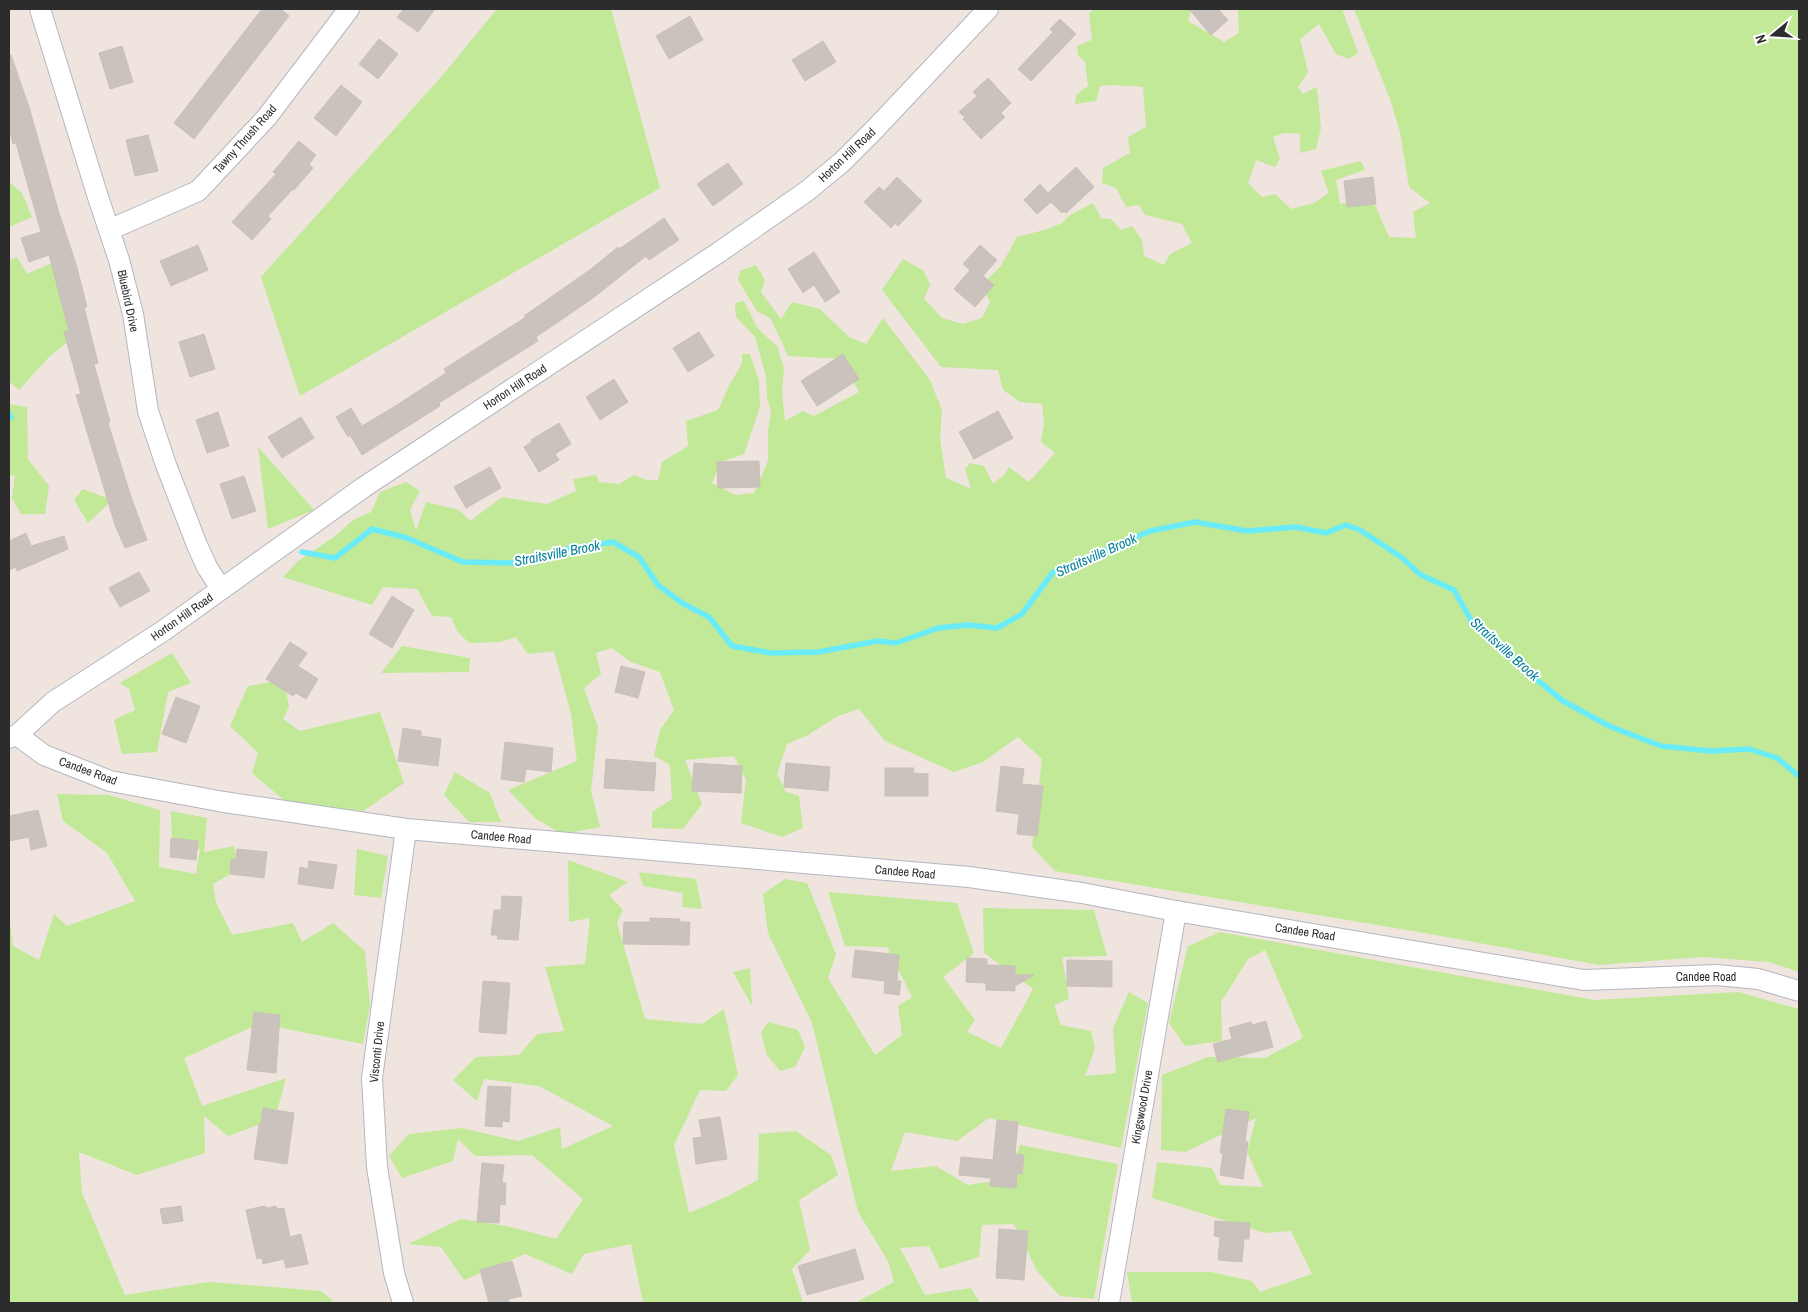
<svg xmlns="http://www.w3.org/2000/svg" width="1808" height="1312" font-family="'Archivo Narrow',sans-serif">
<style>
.green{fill:#c1e997}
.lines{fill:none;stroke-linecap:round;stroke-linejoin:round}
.stream{stroke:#6aebf8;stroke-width:5.5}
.building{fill:#cac2bd;stroke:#cbc0b7}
.minor-casing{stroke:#b2b7c1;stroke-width:22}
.minor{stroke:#fff;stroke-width:20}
.labels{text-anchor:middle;stroke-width:4;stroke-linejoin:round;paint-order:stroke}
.street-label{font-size:12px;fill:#2c2c2c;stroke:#fff}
.water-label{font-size:14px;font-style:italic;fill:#04819b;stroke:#fff}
</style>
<rect width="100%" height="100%" fill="#efe5de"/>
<!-- green -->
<g class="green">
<polygon points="497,9 611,9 660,188 300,396 261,277 442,76"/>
<polygon points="1093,9 1191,9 1188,21 1224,42 1239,33 1238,10 1237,9 1342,9 1358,53 1349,59 1336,54 1319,24 1300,39 1308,72 1298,87 1303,94 1317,87 1321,128 1316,149 1300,153 1300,134 1284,133 1273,137 1280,159 1275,167 1256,160 1248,183 1262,197 1275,194 1291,209 1314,203 1329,193 1321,171 1361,161 1365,170 1336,180 1340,204 1371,196 1389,237 1416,238 1413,212 1430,203 1409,187 1400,132 1390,99 1354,9 1799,9 1799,972 1769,962 1702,957 1599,965 1430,934 1055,871 1032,847 1042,759 1018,737 983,762 954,772 885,741 859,709 838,716 808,735 787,744 777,774 786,792 799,796 803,828 782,837 741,823 746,780 734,756 685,760 702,804 683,829 652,828 652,812 672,799 670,765 654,756 660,730 674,710 660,672 631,662 612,648 596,653 601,674 584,688 598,727 591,791 600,827 562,834 535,818 508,790 577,761 571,714 554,651 528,654 516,637 500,642 469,643 457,631 451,617 432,616 417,589 383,587 372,605 283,577 298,561 334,537 353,520 371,512 380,492 406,482 420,491 410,510 416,531 426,502 459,510 470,521 502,497 547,504 576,491 573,479 596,475 599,482 619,484 634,475 647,480 658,480 662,462 688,446 686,421 718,410 729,386 742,363 742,354 750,354 759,381 760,407 744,454 721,462 712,483 735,495 754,493 768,461 768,432 771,411 767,398 766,376 755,337 736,317 735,303 744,301 758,329 777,346 784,368 782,391 785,421 803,411 814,416 859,392 842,359 788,356 771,319 757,311 738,280 740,271 756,265 765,280 761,292 781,319 792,302 820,309 849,337 866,344 883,318 930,380 942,410 940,438 946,478 971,489 965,469 970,463 984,466 993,484 1005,474 1009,467 1029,482 1055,453 1041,442 1044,424 1042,404 1020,402 1003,390 998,370 941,367 882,290 903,259 924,271 930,285 924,299 942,318 963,324 982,318 990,302 982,285 1001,266 1017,237 1048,229 1062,223 1070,215 1093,203 1101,218 1111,219 1121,230 1132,226 1142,240 1144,256 1164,265 1170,254 1192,243 1182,224 1145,215 1139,205 1126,207 1116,188 1102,183 1103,168 1130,153 1128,137 1146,127 1143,87 1114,85 1100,86 1096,101 1075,104 1076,95 1088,86 1085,62 1078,55 1077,46 1092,40 1089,14"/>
<polygon points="9,182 22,193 32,217 9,227"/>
<polygon points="17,257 27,274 61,259 72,338 49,357 19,390 9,381 9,260"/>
<polygon points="9,404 27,407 28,459 49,486 45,514 21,514 12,498 15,475 9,476"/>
<polygon points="258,447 314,510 268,529"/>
<polygon points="83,489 112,500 88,523 74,500"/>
<polygon points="402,646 470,658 469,672 381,673"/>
<polygon points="172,653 191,683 168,692 157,752 122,754 114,720 135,710 129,689 120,683"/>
<polygon points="284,680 289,707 283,719 300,731 380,712 404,783 363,811 286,802 252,773 258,753 230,726 248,686"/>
<polygon points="455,772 490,793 501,822 469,822 444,795"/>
<polygon points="57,794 108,795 160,810 159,867 196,874 200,849 172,847 171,811 207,818 204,852 234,846 239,869 213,884 216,903 232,935 293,923 302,942 333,923 365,951 370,1005 363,1044 286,1029 263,1022 184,1058 202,1106 286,1078 275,1119 228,1136 204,1116 205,1153 137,1175 79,1152 82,1193 125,1295 209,1282 321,1291 333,1301 329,1303 9,1303 9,915 13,946 39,960 54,914 67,926 135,901 107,853 63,821"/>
<polygon points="357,849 388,856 381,898 354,895"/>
<polygon points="568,860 628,882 609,895 623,910 617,923 645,1019 702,1024 724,1009 738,1075 726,1091 700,1090 674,1145 689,1213 726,1197 758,1180 759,1134 796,1131 831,1155 838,1175 799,1200 810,1250 792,1269 803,1303 643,1303 631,1244 584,1254 572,1274 525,1254 464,1280 441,1247 408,1244 461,1219 511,1227 556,1239 583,1199 532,1155 475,1156 458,1139 453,1161 402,1178 389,1156 409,1134 462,1128 518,1141 560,1127 562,1149 613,1126 539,1086 484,1079 477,1101 453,1080 476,1057 519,1055 537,1034 564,1031 545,967 585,964 590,918 569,922"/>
<polygon points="639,872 696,879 702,909 682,907 683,893 643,886"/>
<polygon points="785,879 807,883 836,954 828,978 875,1055 902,1035 898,1006 912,997 887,947 845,946 828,892 957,903 974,953 943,977 975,1020 967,1032 1001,1048 1033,989 984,953 983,908 1094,910 1107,956 1062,957 1069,999 1054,1005 1061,1025 1091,1031 1095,1048 1085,1076 1116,1073 1113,1028 1129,992 1148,1003 1121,1148 989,1118 957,1141 905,1132 891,1171 936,1166 968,1185 1009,1179 1020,1145 1118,1164 1094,1299 1060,1296 1037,1271 1014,1224 982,1225 979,1257 940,1269 929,1246 900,1248 925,1295 971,1288 980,1303 855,1303 894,1282 888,1261 858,1212 812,1023 768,933 763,894"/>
<polygon points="1220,932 1594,1000 1738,992 1799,1009 1799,1303 1132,1303 1127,1272 1211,1272 1252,1281 1260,1292 1312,1274 1291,1231 1265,1233 1152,1198 1157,1162 1212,1168 1220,1185 1263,1187 1247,1152 1256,1118 1185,1152 1161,1150 1162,1075 1208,1057 1265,1058 1303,1038 1265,950 1248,959 1221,1002 1222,1041 1185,1046 1169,1023 1188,946"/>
<polygon points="750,968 752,1006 733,972"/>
<polygon points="768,1022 798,1030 805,1047 795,1067 780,1071 767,1055 761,1033"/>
</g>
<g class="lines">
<!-- stream -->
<g class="stream">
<polyline points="9,414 11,417"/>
<polyline points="302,552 335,558 372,529 407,538 463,562 516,563 567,549 613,542 639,557 658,585 682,603 709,617 732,646 771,653 818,652 878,641 896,643 938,628 967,625 997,628 1022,614 1053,572 1150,531 1195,522 1247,531 1296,527 1326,533 1346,525 1360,530 1401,557 1421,575 1454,590 1472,622 1519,665 1563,701 1609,726 1661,746 1711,751 1749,749 1777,758 1799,776"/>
</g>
</g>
<!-- building -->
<g class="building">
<polygon points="262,9 281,9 289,16 194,139 174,123"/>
<polygon points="404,9 435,9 418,32 397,17"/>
<polygon points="1189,9 1218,9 1228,20 1211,35"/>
<polygon points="690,16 703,40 669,59 656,36"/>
<polygon points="1060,19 1076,34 1031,81 1018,69 1053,32 1050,29"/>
<polygon points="379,39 398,54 378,79 359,64"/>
<polygon points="823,41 836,62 805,81 792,60"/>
<polygon points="122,46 133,82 110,89 99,53"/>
<polygon points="9,55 11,55 29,107 59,213 76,264 87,307 84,307 98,363 94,364 110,422 108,423 131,497 147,540 125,548 115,525 76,395 81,394 64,332 69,331 49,255 29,262 21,238 41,232 16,143 13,144 9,127"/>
<polygon points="988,78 1011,103 1001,113 1005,117 981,139 963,119 965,117 959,112 977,96 973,92"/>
<polygon points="341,85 362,102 336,136 314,118"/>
<polygon points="148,135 158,171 135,176 126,140"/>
<polygon points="299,141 316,155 309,164 313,168 294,190 293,189 268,216 271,219 252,240 232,222 276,174 273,172"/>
<polygon points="728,163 743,184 713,206 697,184"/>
<polygon points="1076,167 1094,187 1066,213 1064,211 1062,213 1051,202 1037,214 1024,200 1040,184 1048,193"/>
<polygon points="897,177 922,201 898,226 895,223 891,228 864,202 879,187 884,191"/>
<polygon points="1373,177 1376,204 1347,207 1344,181"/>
<polygon points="664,218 679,240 649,260 646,256 593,298 536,337 538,341 439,403 440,406 362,455 350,435 348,437 336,417 351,408 362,426 397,405 446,373 444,369 526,317 524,316 591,269 618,247 619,249"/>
<polygon points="198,245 208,270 171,286 160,261"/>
<polygon points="980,245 997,260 983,276 994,285 975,307 954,289 970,270 963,264"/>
<polygon points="814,252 840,292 825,302 814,285 803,293 788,269"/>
<polygon points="699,332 714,356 688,372 673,348"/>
<polygon points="204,334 215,369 190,377 179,342"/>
<polygon points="843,354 859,379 817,406 801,381"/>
<polygon points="614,379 628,402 600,420 586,397"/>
<polygon points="998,411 1013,438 974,459 959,432"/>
<polygon points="218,412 229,446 207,453 196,420"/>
<polygon points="301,417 314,438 282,458 268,437"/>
<polygon points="559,423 571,444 555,454 559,460 539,472 524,447 532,442 531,440"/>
<polygon points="759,461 760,487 718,488 717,462"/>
<polygon points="490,467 501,488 466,508 454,487"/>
<polygon points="244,476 256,511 232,519 220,484"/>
<polygon points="26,533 31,546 64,536 68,549 17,571 16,567 9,570 9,541"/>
<polygon points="139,572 150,591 120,607 109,588"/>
<polygon points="392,596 414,610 392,648 369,634"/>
<polygon points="290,642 307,653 298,666 318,679 306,699 296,693 293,696 266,679"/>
<polygon points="621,666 645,672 638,698 615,692"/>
<polygon points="176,697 200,706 186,743 162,734"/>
<polygon points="403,728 421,731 421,736 441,739 438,766 398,761"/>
<polygon points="505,742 553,748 551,772 526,769 524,782 501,779"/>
<polygon points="606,759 656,763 654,791 604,788"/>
<polygon points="694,763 742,766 741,793 692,791"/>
<polygon points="786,763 830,767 828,791 784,787"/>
<polygon points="1001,766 1024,769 1022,784 1043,786 1037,836 1017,834 1019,814 996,811"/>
<polygon points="885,768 914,768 913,773 928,774 928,796 885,796"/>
<polygon points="38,810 47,846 31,850 29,837 9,841 9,816"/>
<polygon points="171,838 198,841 196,860 170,857"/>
<polygon points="237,849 267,852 264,878 230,874 231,859 236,859"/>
<polygon points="309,861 337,865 333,889 298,884 300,867 308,869"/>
<polygon points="502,896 522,897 518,940 497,939 498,935 491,935 494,910 501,910"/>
<polygon points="650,918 680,919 680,922 690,922 689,945 623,944 624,922 650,922"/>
<polygon points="855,950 899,955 897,981 901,981 899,995 884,993 885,981 852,977"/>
<polygon points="967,958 987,959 987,965 1015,966 1015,975 1034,975 1015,986 1015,991 986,990 986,983 966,982"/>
<polygon points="1067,960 1112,961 1112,987 1067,986"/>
<polygon points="483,981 510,983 506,1034 479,1032"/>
<polygon points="254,1012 280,1015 276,1073 247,1070"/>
<polygon points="1266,1021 1273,1047 1218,1062 1213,1044 1232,1039 1229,1028 1251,1022 1252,1025"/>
<polygon points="488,1086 511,1087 509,1122 502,1121 502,1127 485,1126"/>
<polygon points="263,1108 294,1113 287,1164 254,1159 259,1124 261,1124"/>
<polygon points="1226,1109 1249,1112 1245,1141 1248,1142 1243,1179 1220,1175 1223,1153 1220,1153"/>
<polygon points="720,1117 727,1159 696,1164 693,1138 702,1137 699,1120"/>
<polygon points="997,1120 1018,1122 1015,1154 1024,1155 1022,1174 1017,1173 1016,1188 990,1186 991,1178 959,1175 961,1157 993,1160"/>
<polygon points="482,1163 504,1165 502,1183 506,1183 505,1205 500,1204 499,1223 477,1222"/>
<polygon points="181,1206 183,1221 163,1224 160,1209"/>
<polygon points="265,1206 267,1208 276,1206 277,1209 284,1208 290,1237 301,1234 308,1264 286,1268 284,1259 263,1264 262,1258 257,1259 246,1210"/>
<polygon points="1215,1221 1250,1223 1249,1239 1244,1239 1242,1262 1218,1260 1220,1237 1214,1236"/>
<polygon points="999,1229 1028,1231 1024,1280 996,1278"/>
<polygon points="855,1249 864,1279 807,1295 798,1266"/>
<polygon points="512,1261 522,1296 508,1299 509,1303 489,1303 480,1270"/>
</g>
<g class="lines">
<!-- minor casing -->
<g class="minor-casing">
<g id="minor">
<polyline points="40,9 97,194 119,260 133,314 148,411 166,465 197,545 207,567 221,589"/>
<polyline points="109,230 198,191 267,117 349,9"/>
<polyline points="17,735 44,755 110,781 224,802 406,829 969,877 1082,893 1176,911 1584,980 1717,975 1758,979 1799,991"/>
<polyline points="9,738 17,735 53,702 163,631 364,487 718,253 807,191 842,162 875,129 988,9"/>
<polyline points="403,1303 394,1273 377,1167 372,1078 406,829"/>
<polyline points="1109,1303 1176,911"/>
</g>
</g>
<!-- minor -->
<use href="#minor" class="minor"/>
</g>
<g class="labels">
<!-- street labels -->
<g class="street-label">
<text transform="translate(245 139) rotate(-48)" y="4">Tawny Thrush Road</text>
<text transform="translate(847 155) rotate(-43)" y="4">Horton Hill Road</text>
<text transform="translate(128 301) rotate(78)" y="4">Bluebird Drive</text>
<text transform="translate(515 387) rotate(-33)" y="4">Horton Hill Road</text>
<text transform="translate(182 617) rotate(-35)" y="4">Horton Hill Road</text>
<text transform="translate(88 771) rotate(20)" y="4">Candee Road</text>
<text transform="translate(501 837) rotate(5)" y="4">Candee Road</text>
<text transform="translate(905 872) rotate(5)" y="4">Candee Road</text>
<text transform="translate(1305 932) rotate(9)" y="4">Candee Road</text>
<text x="1706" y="981">Candee Road</text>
<text transform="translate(377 1052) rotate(-84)" y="4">Visconti Drive</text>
<text transform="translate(1142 1107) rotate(-80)" y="4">Kingswood Drive</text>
</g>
<!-- water labels -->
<g class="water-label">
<text transform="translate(557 553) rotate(-11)" y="5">Straitsville Brook</text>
<text transform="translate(1096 555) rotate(-24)" y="5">Straitsville Brook</text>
<text transform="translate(1505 649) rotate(42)" y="5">Straitsville Brook</text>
</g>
</g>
<!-- border -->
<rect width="1808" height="1312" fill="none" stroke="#2c2c2c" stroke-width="20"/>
<!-- north arrow -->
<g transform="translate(1773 35) rotate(252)" stroke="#ffffff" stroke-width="4" paint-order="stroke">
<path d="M0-4L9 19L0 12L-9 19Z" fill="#2c2c2c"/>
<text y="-8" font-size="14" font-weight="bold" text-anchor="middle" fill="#2c2c2c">N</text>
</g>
</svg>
